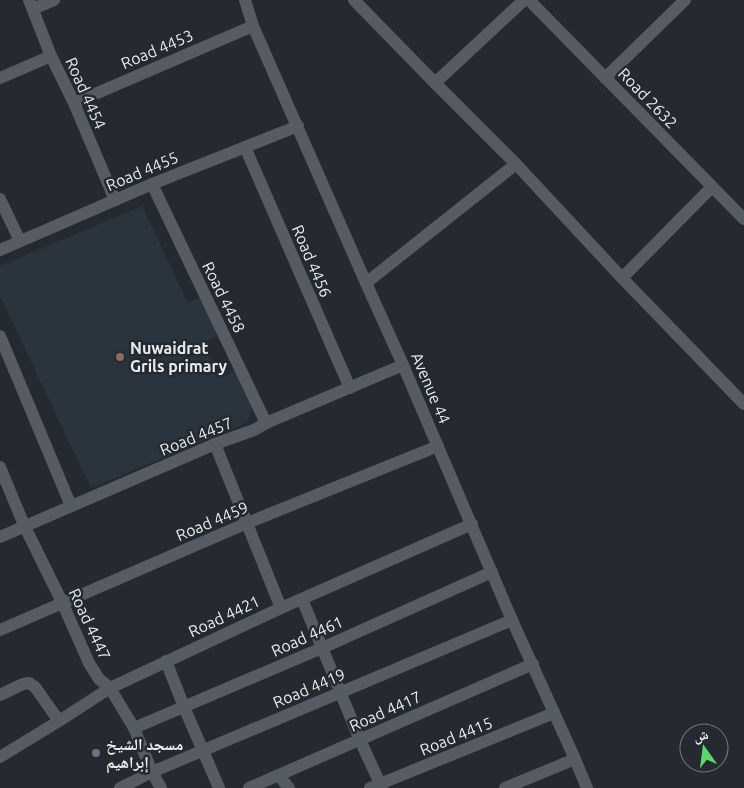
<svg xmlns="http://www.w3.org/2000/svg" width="744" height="788" font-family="Ubuntu,'Noto Naskh Arabic',sans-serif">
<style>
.built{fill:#29343e}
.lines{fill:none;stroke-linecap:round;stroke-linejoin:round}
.street{stroke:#555c63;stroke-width:12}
.education-dot{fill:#8d6e63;stroke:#242a30;stroke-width:2}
.worship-dot{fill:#6b7280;stroke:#242a30;stroke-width:2}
.labels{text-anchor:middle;stroke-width:5;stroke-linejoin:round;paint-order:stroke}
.street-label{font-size:16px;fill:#e8ecf0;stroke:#242a30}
.poi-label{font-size:16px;font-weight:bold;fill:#e8ecf0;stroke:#242a30;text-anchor:start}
</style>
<rect width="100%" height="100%" fill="#242a30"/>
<!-- built -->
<polygon class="built" points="142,206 188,303 203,297 220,334 203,343 222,377 236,371 253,406 247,423 91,488 0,296 0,266"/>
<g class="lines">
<!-- street -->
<g class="street">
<polyline points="29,0 51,56 74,103 115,200"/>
<polyline points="245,0 253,26 366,283 403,365 512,620 575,759 587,788"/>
<polyline points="354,0 435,83 516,164 622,278 744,404"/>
<polyline points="529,0 744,219"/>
<polyline points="33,9 54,0"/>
<polyline points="0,78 51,56"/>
<polyline points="605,78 685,0"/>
<polyline points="435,83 524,0"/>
<polyline points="74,103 253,26"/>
<polyline points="245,147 350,388"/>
<polyline points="152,184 266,423"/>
<polyline points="0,199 20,241"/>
<polyline points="0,250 152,184 298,126"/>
<polyline points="622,278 712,187"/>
<polyline points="366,283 516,164"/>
<polyline points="0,336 71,506"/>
<polyline points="215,444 281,608"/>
<polyline points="0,467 24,525 62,602 89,663 99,679 110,688 134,728 152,772 161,788"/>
<polyline points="0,537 215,444 254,430 266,423 403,365"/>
<polyline points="302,599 360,740 382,788"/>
<polyline points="0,630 247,523 438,446"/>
<polyline points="166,661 184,707 219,788"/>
<polyline points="0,695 23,684 29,683 35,687 59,721"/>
<polyline points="134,728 322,648 492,572"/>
<polyline points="0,757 59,721 110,688 281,608 472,524"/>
<polyline points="279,776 289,788"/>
<polyline points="120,788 152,772 512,620"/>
<polyline points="249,788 533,664"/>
<polyline points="370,788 554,713"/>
<polyline points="505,788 575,759"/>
</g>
</g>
<!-- markers -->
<circle class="education-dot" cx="120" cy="357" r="5"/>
<circle class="worship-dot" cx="96" cy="753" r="5"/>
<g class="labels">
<!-- street labels -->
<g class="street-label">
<text transform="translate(157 49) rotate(-23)" y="6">Road 4453</text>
<text transform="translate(86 93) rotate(66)" y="6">Road 4454</text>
<text transform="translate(648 98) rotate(46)" y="6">Road 2632</text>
<text transform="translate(142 171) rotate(-23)" y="6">Road 4455</text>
<text transform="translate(312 261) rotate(67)" y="6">Road 4456</text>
<text transform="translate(224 297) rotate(64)" y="6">Road 4458</text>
<text transform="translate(431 388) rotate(67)" y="6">Avenue 44</text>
<text transform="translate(196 436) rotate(-22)" y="6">Road 4457</text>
<text transform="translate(212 521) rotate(-23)" y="6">Road 4459</text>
<text transform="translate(224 616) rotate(-25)" y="6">Road 4421</text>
<text transform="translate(90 624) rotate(65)" y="6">Road 4447</text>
<text transform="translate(307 636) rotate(-24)" y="6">Road 4461</text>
<text transform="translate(309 688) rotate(-23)" y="6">Road 4419</text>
<text transform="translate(385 711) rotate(-24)" y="6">Road 4417</text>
<text transform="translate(456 736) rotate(-22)" y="6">Road 4415</text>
</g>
<!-- poi labels -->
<g class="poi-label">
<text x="130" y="354">Nuwaidrat<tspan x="130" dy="18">Grils primary</tspan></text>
<text x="106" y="750">مسجد الشيخ<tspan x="106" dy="18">إبراهيم</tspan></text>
</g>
</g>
<!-- north arrow -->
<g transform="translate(704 748) rotate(346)"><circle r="24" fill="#242a30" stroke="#72787d"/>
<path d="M0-4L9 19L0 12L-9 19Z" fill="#5bd56e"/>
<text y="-8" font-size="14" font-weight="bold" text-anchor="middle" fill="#e8ecf0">ش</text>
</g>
</svg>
